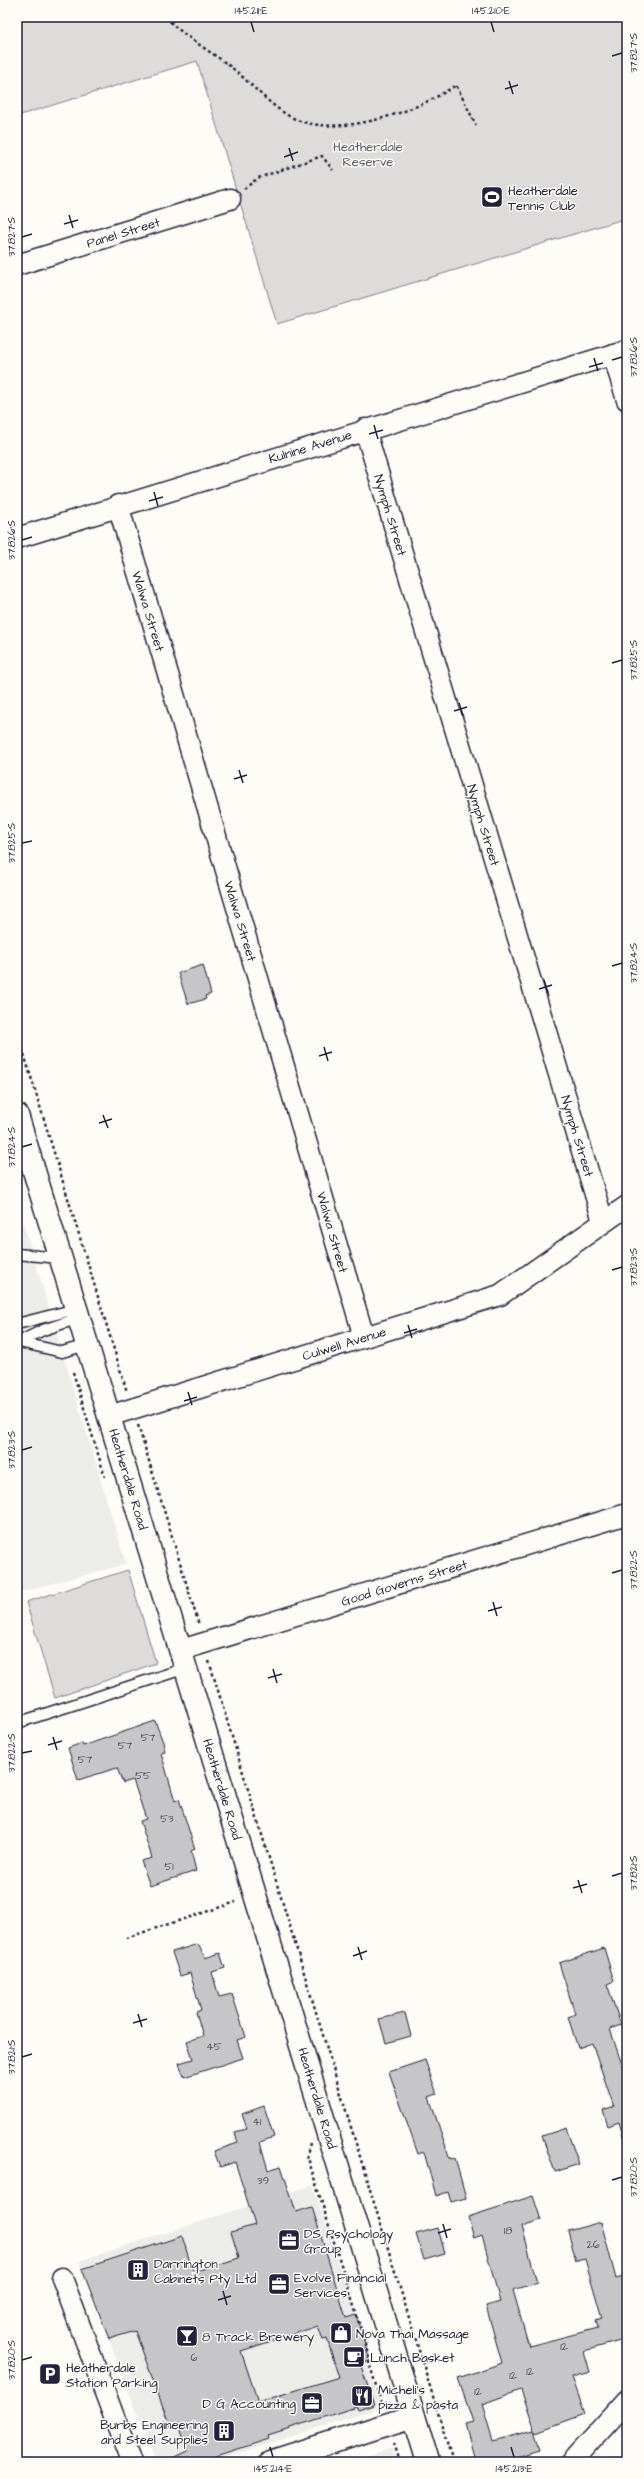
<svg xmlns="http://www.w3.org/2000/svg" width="644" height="2479" font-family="'Architects Daughter',sans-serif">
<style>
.built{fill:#ecece9}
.green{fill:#dddcdb;stroke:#807f8b}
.building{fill:#c6c6c8;stroke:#22223b;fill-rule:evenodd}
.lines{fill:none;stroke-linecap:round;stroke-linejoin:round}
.lane-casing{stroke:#22223b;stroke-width:13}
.street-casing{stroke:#22223b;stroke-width:23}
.secondary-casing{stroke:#22223b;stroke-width:25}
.path{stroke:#22223b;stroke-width:2.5;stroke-dasharray:3 3;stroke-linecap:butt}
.lane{stroke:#fdfcf7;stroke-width:10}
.street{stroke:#fdfcf7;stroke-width:20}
.secondary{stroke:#fdfcf7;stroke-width:22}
.ticks{fill:none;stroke:#22223b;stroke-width:1.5}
.labels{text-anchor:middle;stroke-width:3;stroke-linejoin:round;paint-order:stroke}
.number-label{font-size:11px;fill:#4b4b5e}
.park-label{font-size:13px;fill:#5a5a6b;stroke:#fdfcf7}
.poi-label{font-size:13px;fill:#22223b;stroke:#fdfcf7;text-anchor:start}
.street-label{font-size:13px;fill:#22223b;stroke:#fdfcf7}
.neatline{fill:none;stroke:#22223b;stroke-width:1.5}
.ticks-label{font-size:10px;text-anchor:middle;fill:#22223b}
</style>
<rect width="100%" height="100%" fill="#fdfcf7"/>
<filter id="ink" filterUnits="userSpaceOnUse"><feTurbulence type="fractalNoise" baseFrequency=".025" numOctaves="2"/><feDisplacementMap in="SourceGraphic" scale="8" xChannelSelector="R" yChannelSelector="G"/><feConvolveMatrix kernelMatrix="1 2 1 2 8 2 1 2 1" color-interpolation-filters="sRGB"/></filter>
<g filter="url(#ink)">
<!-- built -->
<g class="built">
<polygon points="17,1202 126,1564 17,1593"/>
<polygon points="313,2185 370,2360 366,2361 379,2404 371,2411 211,2462 156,2462 79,2261"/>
<polygon points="392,2449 396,2462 349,2462 389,2449"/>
</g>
<!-- green -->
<g class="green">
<polygon points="17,17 627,17 627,218 277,324 197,61 17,116"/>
<polygon points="128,1570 156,1663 55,1698 26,1602"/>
</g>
<!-- building -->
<g class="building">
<polygon points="203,965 211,994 205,996 206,999 188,1004 178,973"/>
<polygon points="155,1721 163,1742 165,1752 161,1753 175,1801 179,1799 195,1849 191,1851 196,1871 150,1886 141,1861 152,1858 140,1821 146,1819 133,1780 123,1783 117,1768 78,1780 68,1748 82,1743 83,1746"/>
<polygon points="198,1944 205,1958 220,1953 225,1968 212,1972 219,1997 232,1994 246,2037 237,2040 243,2058 184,2077 179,2063 193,2059 187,2041 203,2036 196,2012 201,2010 190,1973 180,1976 172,1952"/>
<polygon points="604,1948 614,1981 607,1984 621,2025 610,2029 627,2080 627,2138 624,2139 619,2122 608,2126 603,2111 614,2107 592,2043 578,2048 568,2017 575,2014 559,1963"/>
<polygon points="405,2013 411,2036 386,2043 379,2019"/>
<polygon points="425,2060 437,2094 429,2097 450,2159 455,2158 466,2198 451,2202 448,2192 436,2196 424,2152 418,2154 389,2072"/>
<path d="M264,2106L274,2137L260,2142L268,2170L281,2166L296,2212L312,2207L346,2318L356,2315L365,2345L370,2360L360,2363L374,2405L357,2410L356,2407L268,2435L269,2439L198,2462H164L187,2451L179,2423L170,2426L135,2331L109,2339L82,2269L182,2236L193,2272L239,2258L231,2232L255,2225L235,2162L220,2167L214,2151L238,2143L235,2132L247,2129L242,2114ZM318,2326L323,2340L327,2339L339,2377L258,2402L241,2351Z"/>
<polygon points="566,2128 579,2164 555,2172 542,2136"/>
<polygon points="533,2196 541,2220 522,2226 537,2283 513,2290 529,2346 598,2328 596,2320 602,2318 585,2259 576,2261 568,2231 601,2222 616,2279 627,2276 627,2339 584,2351 590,2372 572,2377 585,2414 536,2432 521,2390 482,2404 493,2441 534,2430 540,2450 500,2462 476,2462 465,2424 473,2422 458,2378 502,2363 486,2306 500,2302 482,2235 474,2238 468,2217"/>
<polygon points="438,2228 445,2254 424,2260 416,2234"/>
</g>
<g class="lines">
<!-- lane casing -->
<g class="lane-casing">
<g id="lane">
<polyline points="17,1254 60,1258"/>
<polyline points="17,1324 76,1309"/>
<polyline points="19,1342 62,1352 87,1345"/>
<polyline points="19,1342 43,1330 79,1318"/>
<polyline points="17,1723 186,1668"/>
</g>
</g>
<!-- street casing -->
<g class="street-casing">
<g id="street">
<polyline points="17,265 230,199"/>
<polyline points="613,354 627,400"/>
<polyline points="365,429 603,1221"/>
<polyline points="118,505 364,1337"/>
<polyline points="17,538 627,350"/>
<polyline points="109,1416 500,1295 627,1206"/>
<polyline points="181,1650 627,1514"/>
<polyline points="62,2278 131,2462"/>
<polyline points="571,2462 627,2400"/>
</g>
</g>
<!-- secondary casing -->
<g class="secondary-casing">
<g id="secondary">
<polyline points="17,1115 428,2462"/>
<polyline points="270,2462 414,2416"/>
</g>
</g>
<!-- path -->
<g class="path">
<path d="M166,17C181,35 212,52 231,67C251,83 267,103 289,116C333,141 418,112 456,85L476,125"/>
<polyline points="244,189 258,178 322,156 333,170"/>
<polyline points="17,1031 127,1392"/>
<polyline points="73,1372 105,1477"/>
<polyline points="138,1425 199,1625"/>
<polyline points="209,1661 453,2462"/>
<polyline points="126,1938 236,1902"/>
<polyline points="310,2143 307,2155 371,2361 369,2362 382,2406"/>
<polyline points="393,2443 399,2462"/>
</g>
<!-- lane -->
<use href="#lane" class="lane"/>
<!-- street -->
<use href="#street" class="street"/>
<!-- secondary -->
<use href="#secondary" class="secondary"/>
</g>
</g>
<!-- ticks -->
<path class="ticks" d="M251,22L254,32M491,22L494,32M612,56L622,53M509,81L513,94M505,89L518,85M289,148L293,161M284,157L298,152M69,215L73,228M64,224L78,220M22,237L32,234M594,358L598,371M612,360L622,357M589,367L603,363M374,425L378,439M369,434L383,430M154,492L158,506M149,501L163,497M22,540L32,537M612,663L622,660M459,703L463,716M454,711L467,707M239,770L243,783M234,779L247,775M22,843L32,841M612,966L622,963M544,980L548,993M539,989L552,985M324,1047L328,1061M319,1056L332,1052M103,1115L108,1128M99,1123L112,1119M22,1147L32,1144M612,1270L622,1267M408,1325L412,1338M404,1333L417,1329M188,1392L192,1405M184,1401L197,1397M22,1450L32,1447M612,1573L622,1570M493,1602L497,1616M488,1611L502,1607M273,1669L277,1683M268,1678L282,1674M53,1737L57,1750M48,1745L62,1741M22,1753L32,1751M612,1876L622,1873M578,1880L582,1893M573,1888L587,1884M358,1947L362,1960M353,1956L367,1951M138,2014L142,2027M133,2023L147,2019M22,2057L32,2054M612,2180L622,2177M443,2224L447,2238M438,2233L451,2229M223,2291L227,2305M218,2300L231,2296M22,2360L32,2357M270,2447L273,2457M511,2447L514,2457"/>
<!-- icons -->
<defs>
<g id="stadium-square" transform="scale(1.15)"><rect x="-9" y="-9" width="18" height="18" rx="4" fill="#22223b" stroke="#fdfcf7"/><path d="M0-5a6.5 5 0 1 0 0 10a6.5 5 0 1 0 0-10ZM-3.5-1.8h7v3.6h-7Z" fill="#fff"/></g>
<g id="office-square" transform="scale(1.15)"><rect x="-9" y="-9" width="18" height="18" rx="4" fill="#22223b" stroke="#fdfcf7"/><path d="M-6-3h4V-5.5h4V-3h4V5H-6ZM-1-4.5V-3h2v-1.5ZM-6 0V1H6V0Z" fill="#fff"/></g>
<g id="building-square" transform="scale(1.15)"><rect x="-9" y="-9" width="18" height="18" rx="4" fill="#22223b" stroke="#fdfcf7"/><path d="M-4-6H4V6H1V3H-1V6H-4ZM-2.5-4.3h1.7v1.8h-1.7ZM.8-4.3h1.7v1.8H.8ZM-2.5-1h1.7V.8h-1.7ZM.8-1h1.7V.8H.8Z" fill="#fff"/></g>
<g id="shop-square" transform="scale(1.15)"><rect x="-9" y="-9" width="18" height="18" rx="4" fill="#22223b" stroke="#fdfcf7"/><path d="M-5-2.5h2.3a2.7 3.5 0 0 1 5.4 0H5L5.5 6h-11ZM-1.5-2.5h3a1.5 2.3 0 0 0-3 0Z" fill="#fff"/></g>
<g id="bar-square" transform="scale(1.15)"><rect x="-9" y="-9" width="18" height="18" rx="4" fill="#22223b" stroke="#fdfcf7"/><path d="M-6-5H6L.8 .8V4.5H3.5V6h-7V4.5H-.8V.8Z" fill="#fff"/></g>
<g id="cafe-square" transform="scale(1.15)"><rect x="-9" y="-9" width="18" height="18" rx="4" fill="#22223b" stroke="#fdfcf7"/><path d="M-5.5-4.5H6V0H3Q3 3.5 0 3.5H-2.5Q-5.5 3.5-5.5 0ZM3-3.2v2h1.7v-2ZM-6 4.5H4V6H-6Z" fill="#fff"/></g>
<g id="parking-square" transform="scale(1.15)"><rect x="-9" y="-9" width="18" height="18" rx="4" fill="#22223b" stroke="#fdfcf7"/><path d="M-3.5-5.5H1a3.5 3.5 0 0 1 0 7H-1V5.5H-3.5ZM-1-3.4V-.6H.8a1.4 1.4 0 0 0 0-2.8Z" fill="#fff"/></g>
<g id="restaurant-square" transform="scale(1.15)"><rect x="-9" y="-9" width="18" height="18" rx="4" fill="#22223b" stroke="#fdfcf7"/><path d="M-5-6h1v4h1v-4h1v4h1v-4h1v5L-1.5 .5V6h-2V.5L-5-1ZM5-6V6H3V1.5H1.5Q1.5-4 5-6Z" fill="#fff"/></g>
</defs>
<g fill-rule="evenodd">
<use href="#stadium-square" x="492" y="197"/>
<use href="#office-square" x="289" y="2240"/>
<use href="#building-square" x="138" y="2270"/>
<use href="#office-square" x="279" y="2284"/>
<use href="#shop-square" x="341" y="2333"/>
<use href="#bar-square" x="187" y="2336"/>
<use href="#cafe-square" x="354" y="2357"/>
<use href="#parking-square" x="50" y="2374"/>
<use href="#restaurant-square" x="362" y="2396"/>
<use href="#office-square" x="312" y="2403"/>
<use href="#building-square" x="224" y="2431"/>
</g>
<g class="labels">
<!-- number labels -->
<g class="number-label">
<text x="148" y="1741">57</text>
<text x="125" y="1749">57</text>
<text x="85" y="1763">57</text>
<text x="143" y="1779">55</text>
<text x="167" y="1822">53</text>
<text x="169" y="1870">51</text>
<text x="214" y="2050">45</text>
<text x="257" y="2125">41</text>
<text x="263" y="2184">39</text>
<text x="508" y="2234">18</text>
<text x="593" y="2248">26</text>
<text x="564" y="2350">12</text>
<text x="194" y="2361">6</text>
<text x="530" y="2375">12</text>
<text x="513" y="2379">12</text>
<text x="478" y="2395">12</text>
</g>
<!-- park labels -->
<g class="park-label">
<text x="368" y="151">Heatherdale<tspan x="368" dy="15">Reserve</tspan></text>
</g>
<!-- poi labels -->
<g class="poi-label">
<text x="508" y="195">Heatherdale<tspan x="508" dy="15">Tennis Club</tspan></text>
<text x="304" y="2238">DS Psychology<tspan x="304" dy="15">Group</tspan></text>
<text x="154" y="2268">Darrington<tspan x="154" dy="15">Cabinets Pty Ltd</tspan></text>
<text x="294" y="2282">Evolve Financial<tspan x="294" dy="15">Services</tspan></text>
<text x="356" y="2338">Nova Thai Massage</text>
<text x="202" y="2341">8 Track Brewery</text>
<text x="370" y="2362">Lunch Basket</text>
<text x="66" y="2372">Heatherdale<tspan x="66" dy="15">Station Parking</tspan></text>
<text x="378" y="2394">Micheli's<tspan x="378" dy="15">pizza &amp; pasta</tspan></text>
<text x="296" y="2408" text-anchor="end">D G Accounting</text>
<text x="208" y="2429" text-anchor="end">Burbs Engineering<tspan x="208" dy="15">and Steel Supplies</tspan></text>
</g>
<!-- street labels -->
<g class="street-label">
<text transform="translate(123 232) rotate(-17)" y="5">Panel Street</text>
<text transform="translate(310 446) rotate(-17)" y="5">Kulnine Avenue</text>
<text transform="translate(391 515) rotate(73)" y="5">Nymph Street</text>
<text transform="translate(149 611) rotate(73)" y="5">Walwa Street</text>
<text transform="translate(484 825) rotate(73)" y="5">Nymph Street</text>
<text transform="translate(241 921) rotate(73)" y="5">Walwa Street</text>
<text transform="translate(578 1136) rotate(73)" y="5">Nymph Street</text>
<text transform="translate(333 1232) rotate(74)" y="5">Walwa Street</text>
<text transform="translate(344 1343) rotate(-17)" y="5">Culwell Avenue</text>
<text transform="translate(129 1479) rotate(73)" y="5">Heatherdale Road</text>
<text transform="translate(404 1582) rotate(-17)" y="5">Good Governs Street</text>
<text transform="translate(223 1789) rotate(73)" y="5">Heatherdale Road</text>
<text transform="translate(318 2098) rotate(73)" y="5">Heatherdale Road</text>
</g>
</g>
<!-- margin -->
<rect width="644" height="2479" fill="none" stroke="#fdfcf7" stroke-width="44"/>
<rect x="22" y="22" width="600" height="2435" class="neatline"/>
<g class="ticks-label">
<text x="251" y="14">145.211°E</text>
<text x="491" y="14">145.210°E</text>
<text transform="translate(633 53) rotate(-90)" y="4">37.827°S</text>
<text transform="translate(11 237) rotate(-90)" y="4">37.827°S</text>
<text transform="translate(633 357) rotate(-90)" y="4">37.826°S</text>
<text transform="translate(11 540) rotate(-90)" y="4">37.826°S</text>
<text transform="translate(633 660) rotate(-90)" y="4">37.825°S</text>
<text transform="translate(11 843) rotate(-90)" y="4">37.825°S</text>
<text transform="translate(633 963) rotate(-90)" y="4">37.824°S</text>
<text transform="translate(11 1147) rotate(-90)" y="4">37.824°S</text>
<text transform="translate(633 1267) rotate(-90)" y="4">37.823°S</text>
<text transform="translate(11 1450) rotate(-90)" y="4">37.823°S</text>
<text transform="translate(633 1570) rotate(-90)" y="4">37.822°S</text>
<text transform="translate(11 1753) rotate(-90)" y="4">37.822°S</text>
<text transform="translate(633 1873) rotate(-90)" y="4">37.821°S</text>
<text transform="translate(11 2057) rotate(-90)" y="4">37.821°S</text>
<text transform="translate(633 2177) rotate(-90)" y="4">37.820°S</text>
<text transform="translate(11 2360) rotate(-90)" y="4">37.820°S</text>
<text x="273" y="2472">145.214°E</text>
<text x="514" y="2472">145.213°E</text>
</g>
</svg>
